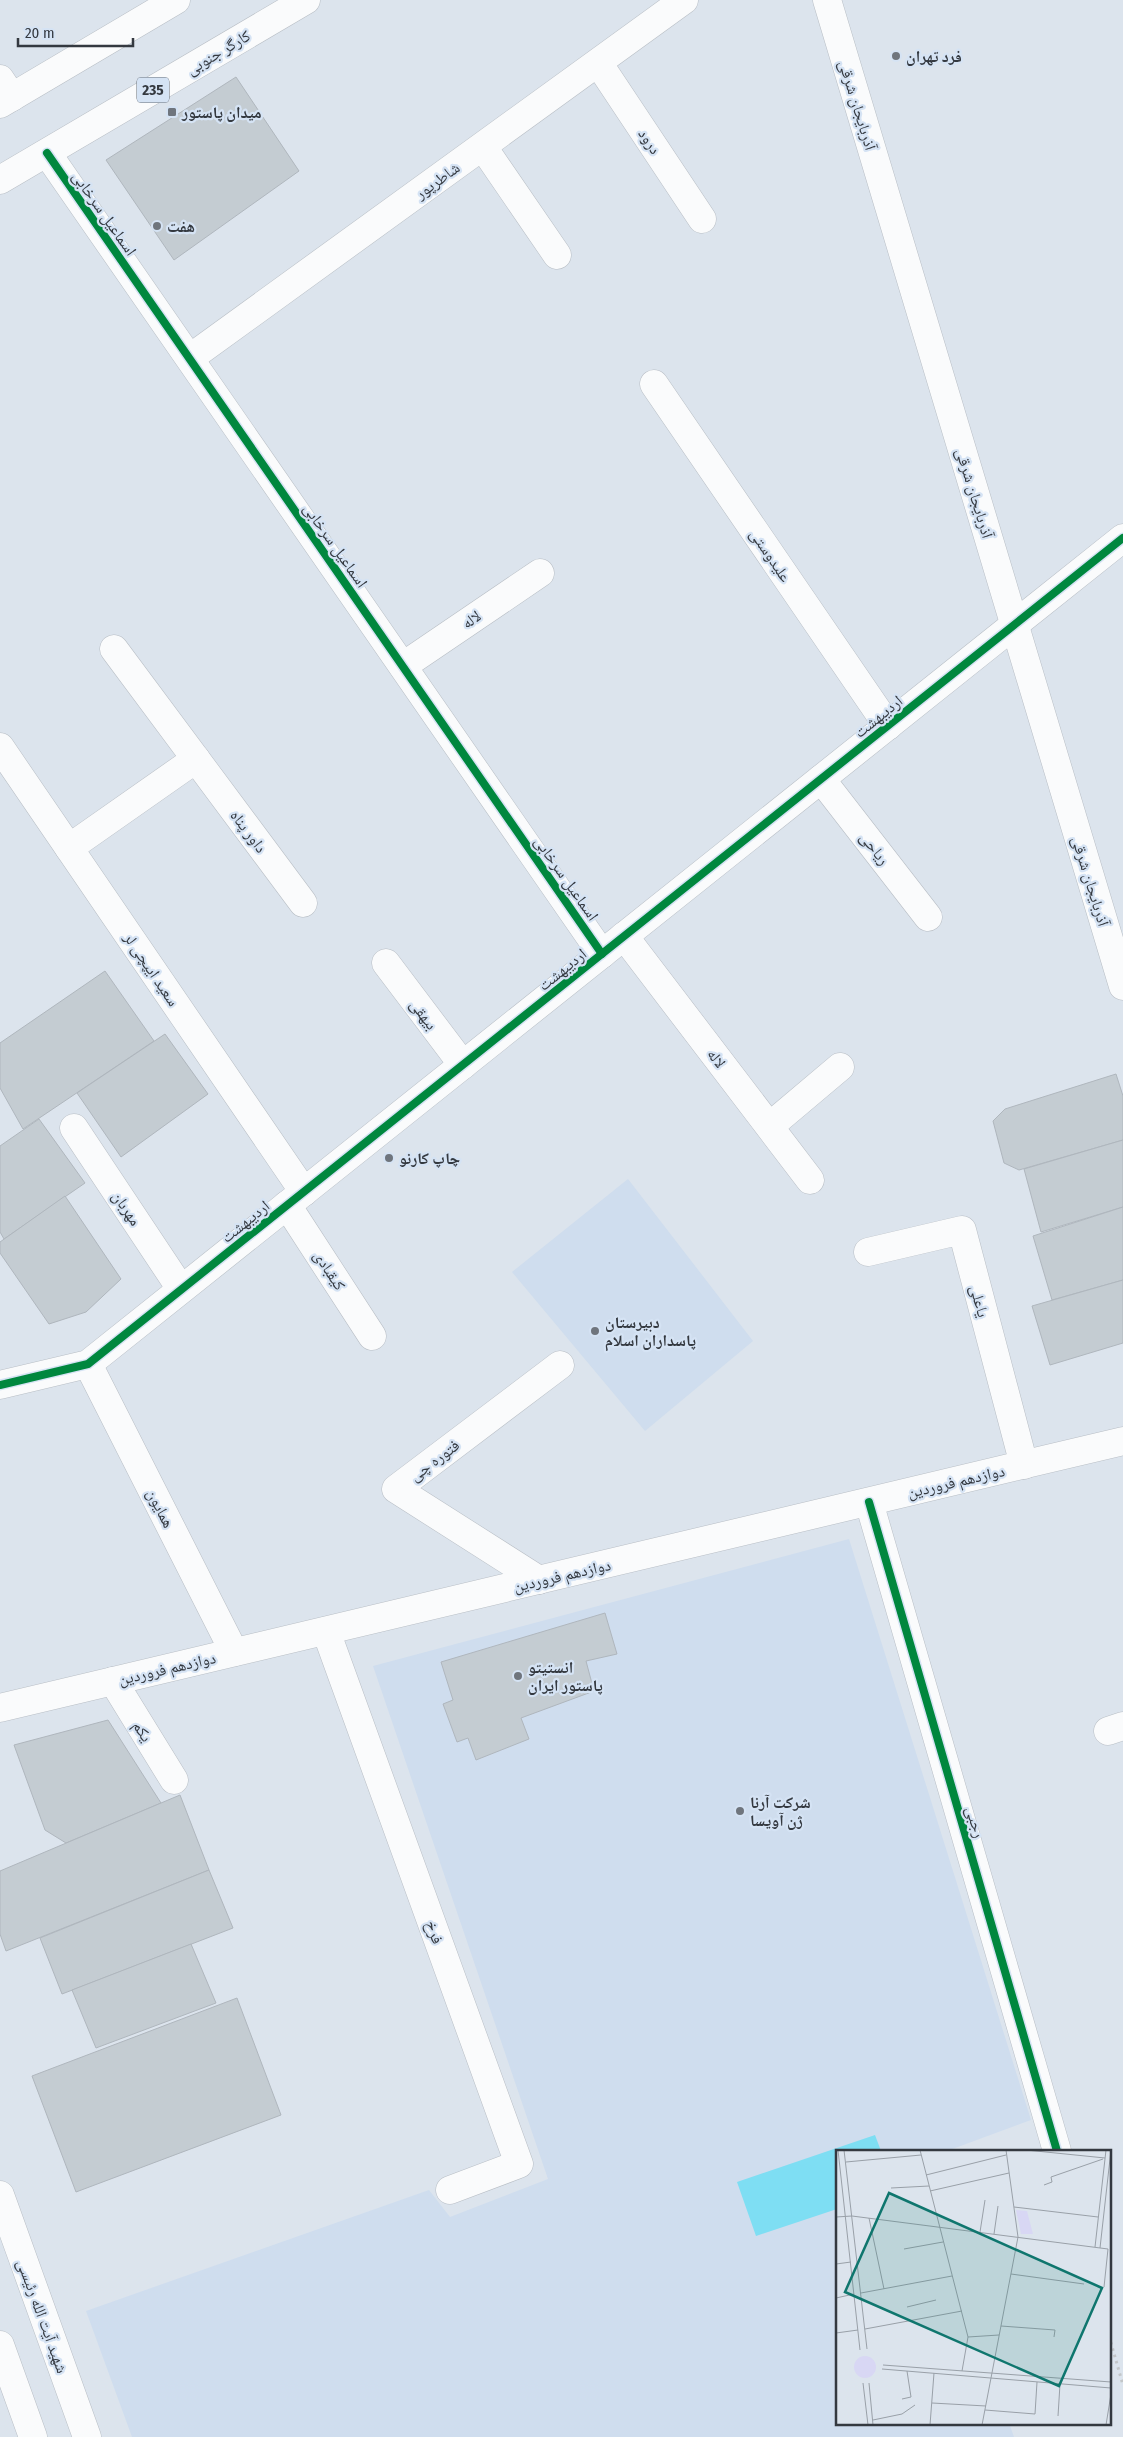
<svg xmlns="http://www.w3.org/2000/svg" width="1123" height="2437" font-family="'Fira Sans Condensed','Noto Naskh Arabic',sans-serif">
<style>
.built{fill:#cfddee}
.water{fill:#7edef3}
.building{fill:#c4ccd2;stroke:#afb6bd}
.lines{fill:none;stroke-linecap:round;stroke-linejoin:round}
.minor-casing{stroke:#b8bec5;stroke-width:29}
.major-casing{stroke:#b8bec5;stroke-width:29}
.path{stroke:#c3c6c9;stroke-width:3;stroke-dasharray:2.5 4;stroke-linecap:butt}
.minor{stroke:#fafbfc;stroke-width:28}
.major{stroke:#fafbfc;stroke-width:28}
.cycleway-casing{stroke:#d5e3f4;stroke-width:11}
.cycleway{stroke:#00873e;stroke-width:8}
.poi-dot{fill:#6f757d;stroke:#d5e3f4;stroke-width:2}
.labels{text-anchor:middle;stroke-width:4.5;stroke-linejoin:round;paint-order:stroke}
.shield{fill:#d5e3f4;stroke:#646c76;stroke-width:1}
.shield-label{font-size:15px;font-weight:bold;fill:#343940}
.street-label{font-size:16px;fill:#343940;stroke:#d5e3f4}
.poi-label{font-size:16px;font-weight:bold;fill:#343940;stroke:#d5e3f4;text-anchor:start}
.inset-road{fill:none;stroke:#99a0a8;stroke-width:1}
.view{fill:#0f766e;fill-opacity:0.15;stroke:#0f766e;stroke-width:2.5}
.inset-edge{fill:none;stroke:#343940;stroke-width:2.5}
</style>
<rect width="100%" height="100%" fill="#dce4ed"/>
<!-- built -->
<g class="built">
<polygon points="628,1179 753,1341 645,1431 512,1272"/>
<polygon points="849,1539 1031,2120 947,2151 837,2151 837,2423 1009,2423 1014,2437 132,2437 86,2311 429,2190 450,2217 548,2179 373,1666"/>
</g>
<!-- water -->
<polygon class="water" points="875,2135 881,2151 837,2151 837,2209 756,2236 737,2182"/>
<!-- building -->
<g class="building">
<polygon points="236,77 299,171 174,260 106,160"/>
<polygon points="105,971 154,1041 23,1129 0,1088 0,1043"/>
<polygon points="165,1034 208,1094 121,1157 77,1093"/>
<polygon points="1116,1074 1123,1096 1123,1140 1019,1170 1004,1163 993,1121 1005,1109"/>
<polygon points="39,1119 85,1183 4,1239 0,1232 0,1146"/>
<polygon points="1123,1140 1123,1207 1041,1232 1024,1169"/>
<polygon points="65,1196 121,1279 86,1312 49,1324 0,1253 0,1242"/>
<polygon points="1123,1207 1123,1280 1052,1300 1033,1236"/>
<polygon points="1123,1280 1123,1343 1050,1365 1032,1306"/>
<polygon points="605,1613 617,1654 586,1661 594,1691 521,1718 529,1739 476,1760 468,1738 457,1742 443,1704 453,1700 441,1662"/>
<polygon points="108,1720 161,1803 66,1843 45,1830 14,1745"/>
<polygon points="180,1795 209,1870 6,1951 0,1934 0,1871"/>
<polygon points="209,1870 233,1928 62,1994 40,1938"/>
<polygon points="191,1944 216,2003 96,2048 72,1990"/>
<polygon points="237,1998 281,2115 76,2192 32,2076"/>
</g>
<g class="lines">
<!-- minor casing -->
<g class="minor-casing">
<g id="minor">
<polyline points="599,64 702,219"/>
<polyline points="0,79 12,97"/>
<polyline points="483,147 557,255"/>
<polyline points="47,153 602,954"/>
<polyline points="190,358 684,0"/>
<polyline points="654,384 888,726"/>
<polyline points="114,649 303,903"/>
<polyline points="403,666 540,573"/>
<polyline points="0,747 304,1192"/>
<polyline points="821,779 928,917"/>
<polyline points="69,848 196,759"/>
<polyline points="624,936 810,1180"/>
<polyline points="386,963 463,1065"/>
<polyline points="770,1126 840,1067"/>
<polyline points="74,1128 181,1289"/>
<polyline points="287,1205 372,1336"/>
<polyline points="868,1252 962,1230 1024,1465"/>
<polyline points="88,1364 234,1652"/>
<polyline points="0,1385 88,1364 1123,538"/>
<polyline points="869,1502 1057,2151"/>
<polyline points="539,1580 396,1489 560,1365"/>
<polyline points="326,1631 519,2164 450,2190"/>
<polyline points="113,1681 174,1780"/>
<polyline points="1108,1731 1123,1726"/>
</g>
</g>
<!-- major casing -->
<g class="major-casing">
<g id="major">
<polyline points="827,0 1123,986"/>
<polyline points="0,104 176,0"/>
<polyline points="0,180 306,0"/>
<polyline points="0,1708 1123,1441"/>
<polyline points="0,2195 87,2437"/>
<polyline points="0,2345 33,2437"/>
</g>
</g>
<!-- path -->
<polyline class="path" points="1109,2336 1123,2385"/>
<!-- minor -->
<use href="#minor" class="minor"/>
<!-- major -->
<use href="#major" class="major"/>
<!-- cycleway casing -->
<g class="cycleway-casing">
<g id="cycleway">
<polyline points="47,153 602,954"/>
<polyline points="0,1385 88,1364 1123,538"/>
<polyline points="869,1502 1057,2151"/>
</g>
</g>
<!-- cycleway -->
<use href="#cycleway" class="cycleway"/>
</g>
<!-- markers -->
<g class="poi-dot">
<circle cx="896" cy="56" r="5"/>
<rect x="167" y="107" width="10" height="10" rx="2.5"/>
<circle cx="157" cy="226" r="5"/>
<circle cx="389" cy="1158" r="5"/>
<circle cx="595" cy="1331" r="5"/>
<circle cx="518" cy="1676" r="5"/>
<circle cx="740" cy="1811" r="5"/>
</g>
<g class="labels">
<!-- shield labels -->
<rect class="shield" x="137" y="77.5" width="32" height="25" rx="4"/>
<g class="shield-label">
<text x="153" y="95">235</text>
</g>
<!-- street labels -->
<g class="street-label">
<text transform="translate(218 52) rotate(-31)" y="6">کارگر جنوبی</text>
<text transform="translate(858 105) rotate(73)" y="6">آذربایجان شرقی</text>
<text transform="translate(650 141) rotate(56)" y="6">درود</text>
<text transform="translate(437 180) rotate(-36)" y="6">شاطرپور</text>
<text transform="translate(105 213) rotate(55)" y="6">اسماعیل سرخابی</text>
<text transform="translate(975 493) rotate(73)" y="6">آذربایجان شرقی</text>
<text transform="translate(336 545) rotate(55)" y="6">اسماعیل سرخابی</text>
<text transform="translate(771 555) rotate(56)" y="6">علیدوستی</text>
<text transform="translate(471 619) rotate(-34)" y="6">لاله</text>
<text transform="translate(878 716) rotate(-39)" y="6">اردیبهشت</text>
<text transform="translate(249 831) rotate(53)" y="6">داور پناه</text>
<text transform="translate(875 848) rotate(52)" y="6">ریاحی</text>
<text transform="translate(567 878) rotate(55)" y="6">اسماعیل سرخابی</text>
<text transform="translate(1091 881) rotate(73)" y="6">آذربایجان شرقی</text>
<text transform="translate(152 969) rotate(56)" y="6">سعید ایپچی لر</text>
<text transform="translate(562 969) rotate(-39)" y="6">اردیبهشت</text>
<text transform="translate(424 1014) rotate(53)" y="6">بیهقی</text>
<text transform="translate(717 1058) rotate(53)" y="6">لاله</text>
<text transform="translate(127 1208) rotate(56)" y="6">مهربان</text>
<text transform="translate(245 1221) rotate(-39)" y="6">اردیبهشت</text>
<text transform="translate(330 1270) rotate(57)" y="6">کیقبادی</text>
<text transform="translate(980 1301) rotate(75)" y="6">یاعلی</text>
<text transform="translate(434 1460) rotate(-37)" y="6">فتوره چی</text>
<text transform="translate(956 1481) rotate(-13)" y="6">دوازدهم فروردین</text>
<text transform="translate(161 1508) rotate(63)" y="6">همایون</text>
<text transform="translate(562 1575) rotate(-13)" y="6">دوازدهم فروردین</text>
<text transform="translate(167 1668) rotate(-13)" y="6">دوازدهم فروردین</text>
<text transform="translate(143 1731) rotate(58)" y="6">یکم</text>
<text transform="translate(976 1822) rotate(74)" y="6">رجبی</text>
<text transform="translate(435 1932) rotate(70)" y="6">فرخ</text>
<text transform="translate(43 2316) rotate(70)" y="6">شهید آیت الله رئیسی</text>
</g>
<!-- poi labels -->
<g class="poi-label">
<text x="906" y="62">فرد تهران</text>
<text x="182" y="118">میدان پاستور</text>
<text x="167" y="232">هفت</text>
<text x="399" y="1164">چاپ کارنو</text>
<text x="605" y="1328">دبیرستان<tspan x="605" dy="18">پاسداران اسلام</tspan></text>
<text x="528" y="1673">انستیتو<tspan x="528" dy="18">پاستور ایران</tspan></text>
<text x="750" y="1808">شرکت آرنا<tspan x="750" dy="18">ژن آویسا</tspan></text>
</g>
</g>
<!-- overview -->
<g transform="translate(836 2150)">
<rect width="275" height="275" fill="#dce4ed"/>
<path d="M180,60L191,61L197,84H185ZM18 217a11 11 0 1 1 22 0a11 11 0 1 1-22 0Z" fill="#d8d7f4"/>
<path class="inset-road" d="M2,0L24,200M8,0L31,199M84,0L132,187L126,221M190,0L269,8M10,12L85,5M90,25L170,5M208,35L216,32L215,27L267,9M55,38L93,36M94,41L173,23M178,57L262,67M0,67L16,66L272,99M33,68L48,139M144,82L149,50M158,84L162,56M259,97L270,0M264,98L275,0M68,99L107,92M0,114L15,112M175,124L248,134M268,137L272,99M25,143L116,126M0,148L18,144M71,157L100,150M165,176L219,180L218,187M29,179L126,161M0,183L22,180M132,187L163,185M47,215L275,232M46,219L275,238M27,233L32,275M33,233L37,275M66,249L75,247L71,221M96,253L150,256M149,260L199,264L201,232M222,266L224,234M37,270L66,264L79,255M94,275L98,223M146,275L182,87L170,0M270,275L275,244"/>
<path class="view" d="M53,43L266,138L223,236L9,142Z"/>
<rect width="275" height="275" class="inset-edge"/>
</g>
<!-- scale -->
<path d="M18 38v8h115v-8" fill="none" stroke="#343940" stroke-width="2.5"/>
<text x="25" y="38" font-size="15" fill="#343940" stroke="#d5e3f4" stroke-width="4" paint-order="stroke">20 m</text>
</svg>
